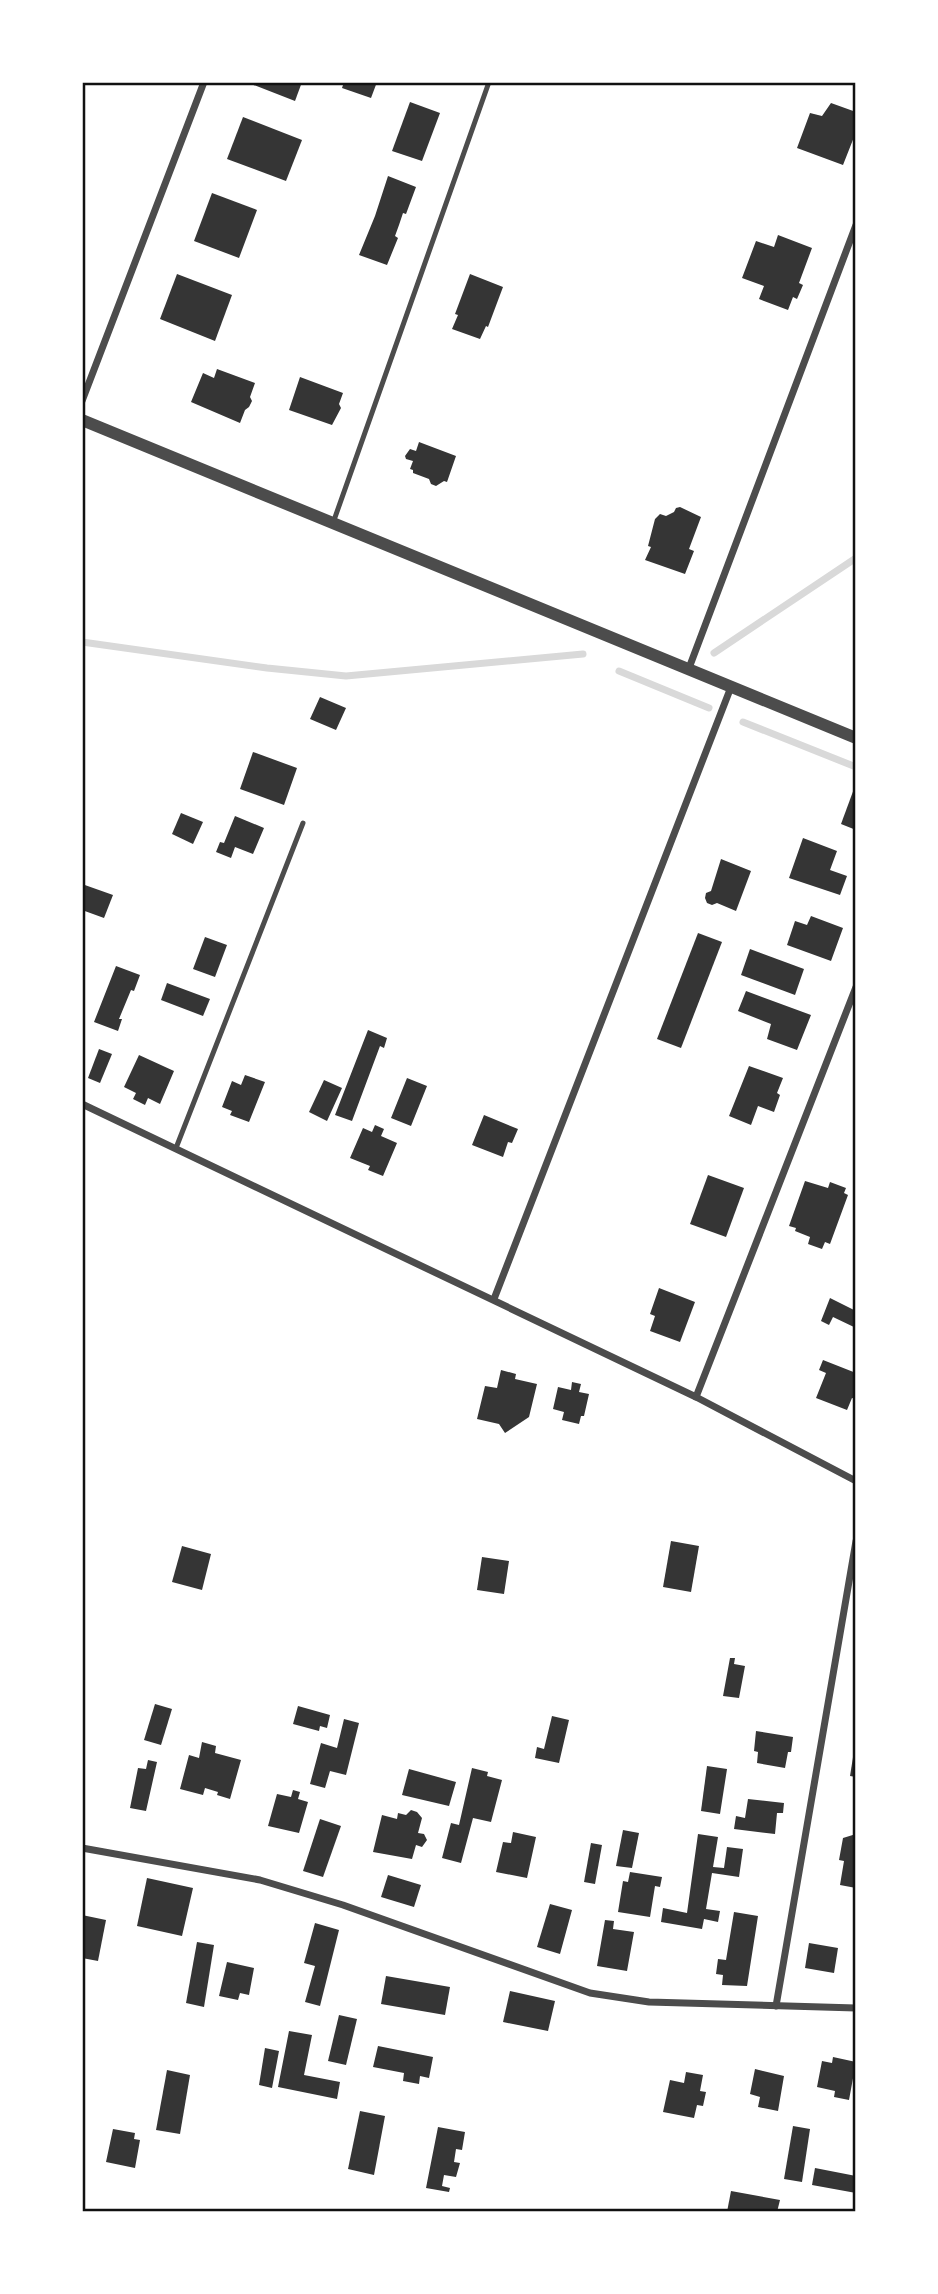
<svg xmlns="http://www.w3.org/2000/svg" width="938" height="2294" font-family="'Crimson Pro',serif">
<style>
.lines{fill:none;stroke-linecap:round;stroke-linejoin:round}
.stream{stroke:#d9d9d9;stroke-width:7}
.building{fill:#353535}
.service{stroke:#4c4c4c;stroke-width:5}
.minor{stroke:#4c4c4c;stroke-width:7}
.tertiary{stroke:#4c4c4c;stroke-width:12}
.neatline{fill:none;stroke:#111;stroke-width:2.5}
</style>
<rect width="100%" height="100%" fill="#fff"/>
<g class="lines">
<!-- stream -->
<g class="stream">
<polyline points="82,642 267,668 346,676 583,654"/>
<polyline points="714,653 856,558"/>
<polyline points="619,671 709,708"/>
<polyline points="743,722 856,767"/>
</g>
</g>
<!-- building -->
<g class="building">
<polygon points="246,82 302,82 295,101"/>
<polygon points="344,82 377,82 371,98 342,88"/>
<polygon points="410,102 440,113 422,161 392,151"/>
<polygon points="831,103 856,112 853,128 856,132 843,165 797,148 810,113 822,116"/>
<polygon points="243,117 302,140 286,181 227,159"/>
<polygon points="388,176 416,187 406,214 403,213 399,225 395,236 398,238 387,265 359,255 375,216"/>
<polygon points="212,193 257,210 239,258 194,241"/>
<polygon points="778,235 812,248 799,283 803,285 797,299 793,297 788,310 759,299 764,286 742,278 756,241 774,247"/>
<polygon points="177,274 232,295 215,341 160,319"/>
<polygon points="470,274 503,287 488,327 486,326 480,339 452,329 458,315 455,314"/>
<polygon points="217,369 255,383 250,397 252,401 249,407 245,410 240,423 191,402 203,373 214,378"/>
<polygon points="300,377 343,393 339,404 341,408 332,425 289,410"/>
<polygon points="419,442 456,456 447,482 444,481 436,486 431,484 429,479 413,473 413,470 410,469 413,461 406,459 405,456 410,449 416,451"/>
<polygon points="680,507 701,517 689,549 694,551 685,574 645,560 651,547 648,546 655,519 660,514 666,516 674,512 676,508"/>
<polygon points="320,697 346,708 336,730 310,719"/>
<polygon points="253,752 297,768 284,805 240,789"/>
<polygon points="855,786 856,786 856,830 841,824"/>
<polygon points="181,813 203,822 193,844 172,834"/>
<polygon points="235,816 264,828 253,854 235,847 231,858 216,852 220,842 224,843"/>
<polygon points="803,838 837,851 830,870 847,876 840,895 789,878"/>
<polygon points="721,859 751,871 736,911 717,903 712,905 707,903 705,898 706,893 711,891"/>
<polygon points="82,884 113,895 104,918 82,910"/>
<polygon points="811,916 843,928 831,961 787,945 795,921 807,925"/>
<polygon points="698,933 722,942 681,1048 657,1039"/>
<polygon points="205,937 227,945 215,977 193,969"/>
<polygon points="750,949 804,969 795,995 741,975"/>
<polygon points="116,966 140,975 134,991 131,990 119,1019 122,1019 118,1031 94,1022"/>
<polygon points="167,983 210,999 203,1016 161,1000"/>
<polygon points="746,991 811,1015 797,1050 767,1039 771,1024 738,1011"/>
<polygon points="368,1030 387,1038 384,1048 380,1046 352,1121 335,1115"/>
<polygon points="99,1049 112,1054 100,1083 88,1078"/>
<polygon points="139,1055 174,1071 160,1104 148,1098 145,1105 133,1099 136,1093 124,1087"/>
<polygon points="749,1066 783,1078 777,1093 780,1095 774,1112 758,1106 751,1125 729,1116"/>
<polygon points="245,1075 265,1082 249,1122 230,1115 232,1111 222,1107 232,1081 241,1085"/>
<polygon points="407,1078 427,1086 411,1126 391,1118"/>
<polygon points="324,1080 342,1088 327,1121 309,1112"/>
<polygon points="484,1115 518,1129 512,1143 508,1142 503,1157 472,1145"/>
<polygon points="375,1125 384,1129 381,1136 397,1143 383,1176 368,1170 370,1166 350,1158 363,1128 372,1132"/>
<polygon points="708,1175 744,1188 726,1237 690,1224"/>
<polygon points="805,1181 828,1188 830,1182 846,1188 844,1193 848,1195 830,1244 825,1242 822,1249 808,1244 810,1237 795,1231 796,1228 789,1226"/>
<polygon points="659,1288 695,1302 680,1342 650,1331 655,1316 650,1314"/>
<polygon points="830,1298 856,1311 856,1328 833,1317 829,1325 821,1321"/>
<polygon points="823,1360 856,1373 856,1399 852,1398 847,1410 816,1398 826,1373 819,1370"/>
<polygon points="501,1370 516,1374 515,1379 537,1384 529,1417 505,1433 499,1424 477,1419 485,1386 497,1388"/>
<polygon points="572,1382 581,1384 579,1392 589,1394 584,1416 581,1416 579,1424 562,1420 564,1412 553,1409 558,1387 571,1390"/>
<polygon points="671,1541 699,1546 691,1592 663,1587"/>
<polygon points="182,1546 211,1554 202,1590 172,1582"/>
<polygon points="482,1557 509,1561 504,1594 477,1590"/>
<polygon points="730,1658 735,1658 734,1664 745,1666 739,1698 723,1696"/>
<polygon points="155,1704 172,1709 161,1745 144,1740"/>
<polygon points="298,1706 330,1715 327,1728 320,1726 319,1731 293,1724"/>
<polygon points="552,1716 569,1720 559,1763 535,1758 537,1747 544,1749"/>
<polygon points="344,1719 359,1723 346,1775 330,1771 325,1788 310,1784 321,1743 337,1748"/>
<polygon points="756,1731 793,1737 791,1752 788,1752 785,1768 757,1763 758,1752 754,1751"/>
<polygon points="202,1742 216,1746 215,1753 241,1760 230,1799 217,1795 218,1792 205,1788 203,1795 180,1789 189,1755 199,1758"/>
<polygon points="854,1751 856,1751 856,1777 850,1776"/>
<polygon points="148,1760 157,1762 146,1811 130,1808 138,1768 146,1769"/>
<polygon points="707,1766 727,1769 720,1814 701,1811"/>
<polygon points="472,1768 488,1772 487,1776 502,1780 491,1822 473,1818 461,1863 442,1858 451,1823 459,1825"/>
<polygon points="409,1769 456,1782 449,1806 402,1795"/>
<polygon points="293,1790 300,1792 298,1799 308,1802 299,1833 268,1826 277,1794 291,1797"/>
<polygon points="748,1799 784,1803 783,1813 777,1813 775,1834 734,1829 736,1816 745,1818"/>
<polygon points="411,1810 417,1812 422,1818 418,1833 424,1834 427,1840 422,1847 416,1845 412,1859 373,1852 382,1815 397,1819 398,1813 406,1815"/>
<polygon points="320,1819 341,1826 323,1877 303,1871"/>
<polygon points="623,1830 639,1833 632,1868 616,1866"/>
<polygon points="513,1832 536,1837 527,1878 496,1872 503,1842 511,1843"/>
<polygon points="698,1834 718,1837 713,1867 724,1868 727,1847 743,1849 739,1877 712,1873 706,1909 720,1911 718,1922 704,1919 702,1929 661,1922 663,1908 687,1913"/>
<polygon points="856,1834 856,1888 840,1885 844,1861 839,1860 843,1838"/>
<polygon points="591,1843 602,1845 595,1884 584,1882"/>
<polygon points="630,1872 662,1877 660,1887 655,1886 650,1917 618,1912 623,1881 628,1882"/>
<polygon points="388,1875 421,1885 414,1907 381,1897"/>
<polygon points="147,1878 193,1888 182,1936 137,1926"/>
<polygon points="550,1904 572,1910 560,1954 537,1947"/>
<polygon points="734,1912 758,1916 747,1986 722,1985 723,1975 716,1974 718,1959 726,1960"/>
<polygon points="82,1915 106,1920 98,1961 82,1958"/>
<polygon points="605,1920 614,1921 613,1929 634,1932 627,1971 597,1966"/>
<polygon points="315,1923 339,1930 320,2006 305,2002 315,1966 304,1963"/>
<polygon points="197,1942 214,1945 204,2007 186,2003"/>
<polygon points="809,1943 838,1948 834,1973 805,1968"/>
<polygon points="227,1962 254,1968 249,1995 240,1993 238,2000 219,1996"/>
<polygon points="386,1976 450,1987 445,2015 381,2004"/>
<polygon points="510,1991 555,2001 548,2031 503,2022"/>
<polygon points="339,2015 357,2019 346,2065 328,2061"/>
<polygon points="289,2031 312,2035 304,2075 340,2082 337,2099 278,2087"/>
<polygon points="378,2046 433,2057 429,2078 420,2076 419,2084 403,2081 404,2073 373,2067"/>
<polygon points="265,2048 279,2051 272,2088 259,2085"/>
<polygon points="833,2057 856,2062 849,2100 834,2097 835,2091 817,2087 822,2061 832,2063"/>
<polygon points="755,2069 784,2076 778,2111 758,2107 760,2097 750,2094"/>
<polygon points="167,2070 190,2075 180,2134 156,2130"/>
<polygon points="686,2072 703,2075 700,2091 706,2092 703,2106 697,2105 694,2118 663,2112 670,2080 684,2083"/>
<polygon points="360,2111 385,2116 374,2175 348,2169"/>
<polygon points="793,2126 810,2129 802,2182 784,2179"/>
<polygon points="438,2127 465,2132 462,2150 456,2149 454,2162 460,2163 456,2177 444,2175 442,2186 450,2188 449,2192 426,2188"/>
<polygon points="113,2129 135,2133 134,2139 140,2140 135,2168 106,2162"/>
<polygon points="815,2168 856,2176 856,2193 812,2185"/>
<polygon points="731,2191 780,2200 777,2212 727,2212"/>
</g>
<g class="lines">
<!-- service -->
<g class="service">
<polyline points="333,523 489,82"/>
<polyline points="176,1148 303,823"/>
</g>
<!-- minor -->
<g class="minor">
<polyline points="82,401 204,82"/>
<polyline points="689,668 856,225"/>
<polyline points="82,1104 696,1397 856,1481"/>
<polyline points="494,1299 731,687"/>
<polyline points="696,1397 856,987"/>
<polyline points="82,1848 260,1880 343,1905 590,1993 649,2002 856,2008"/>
<polyline points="776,2006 856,1541"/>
</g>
<!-- tertiary -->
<polyline class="tertiary" points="82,420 856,738"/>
</g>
<!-- border -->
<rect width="938" height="2294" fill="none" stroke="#ffffff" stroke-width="168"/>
<rect x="84" y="84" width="770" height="2126" class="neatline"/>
</svg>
